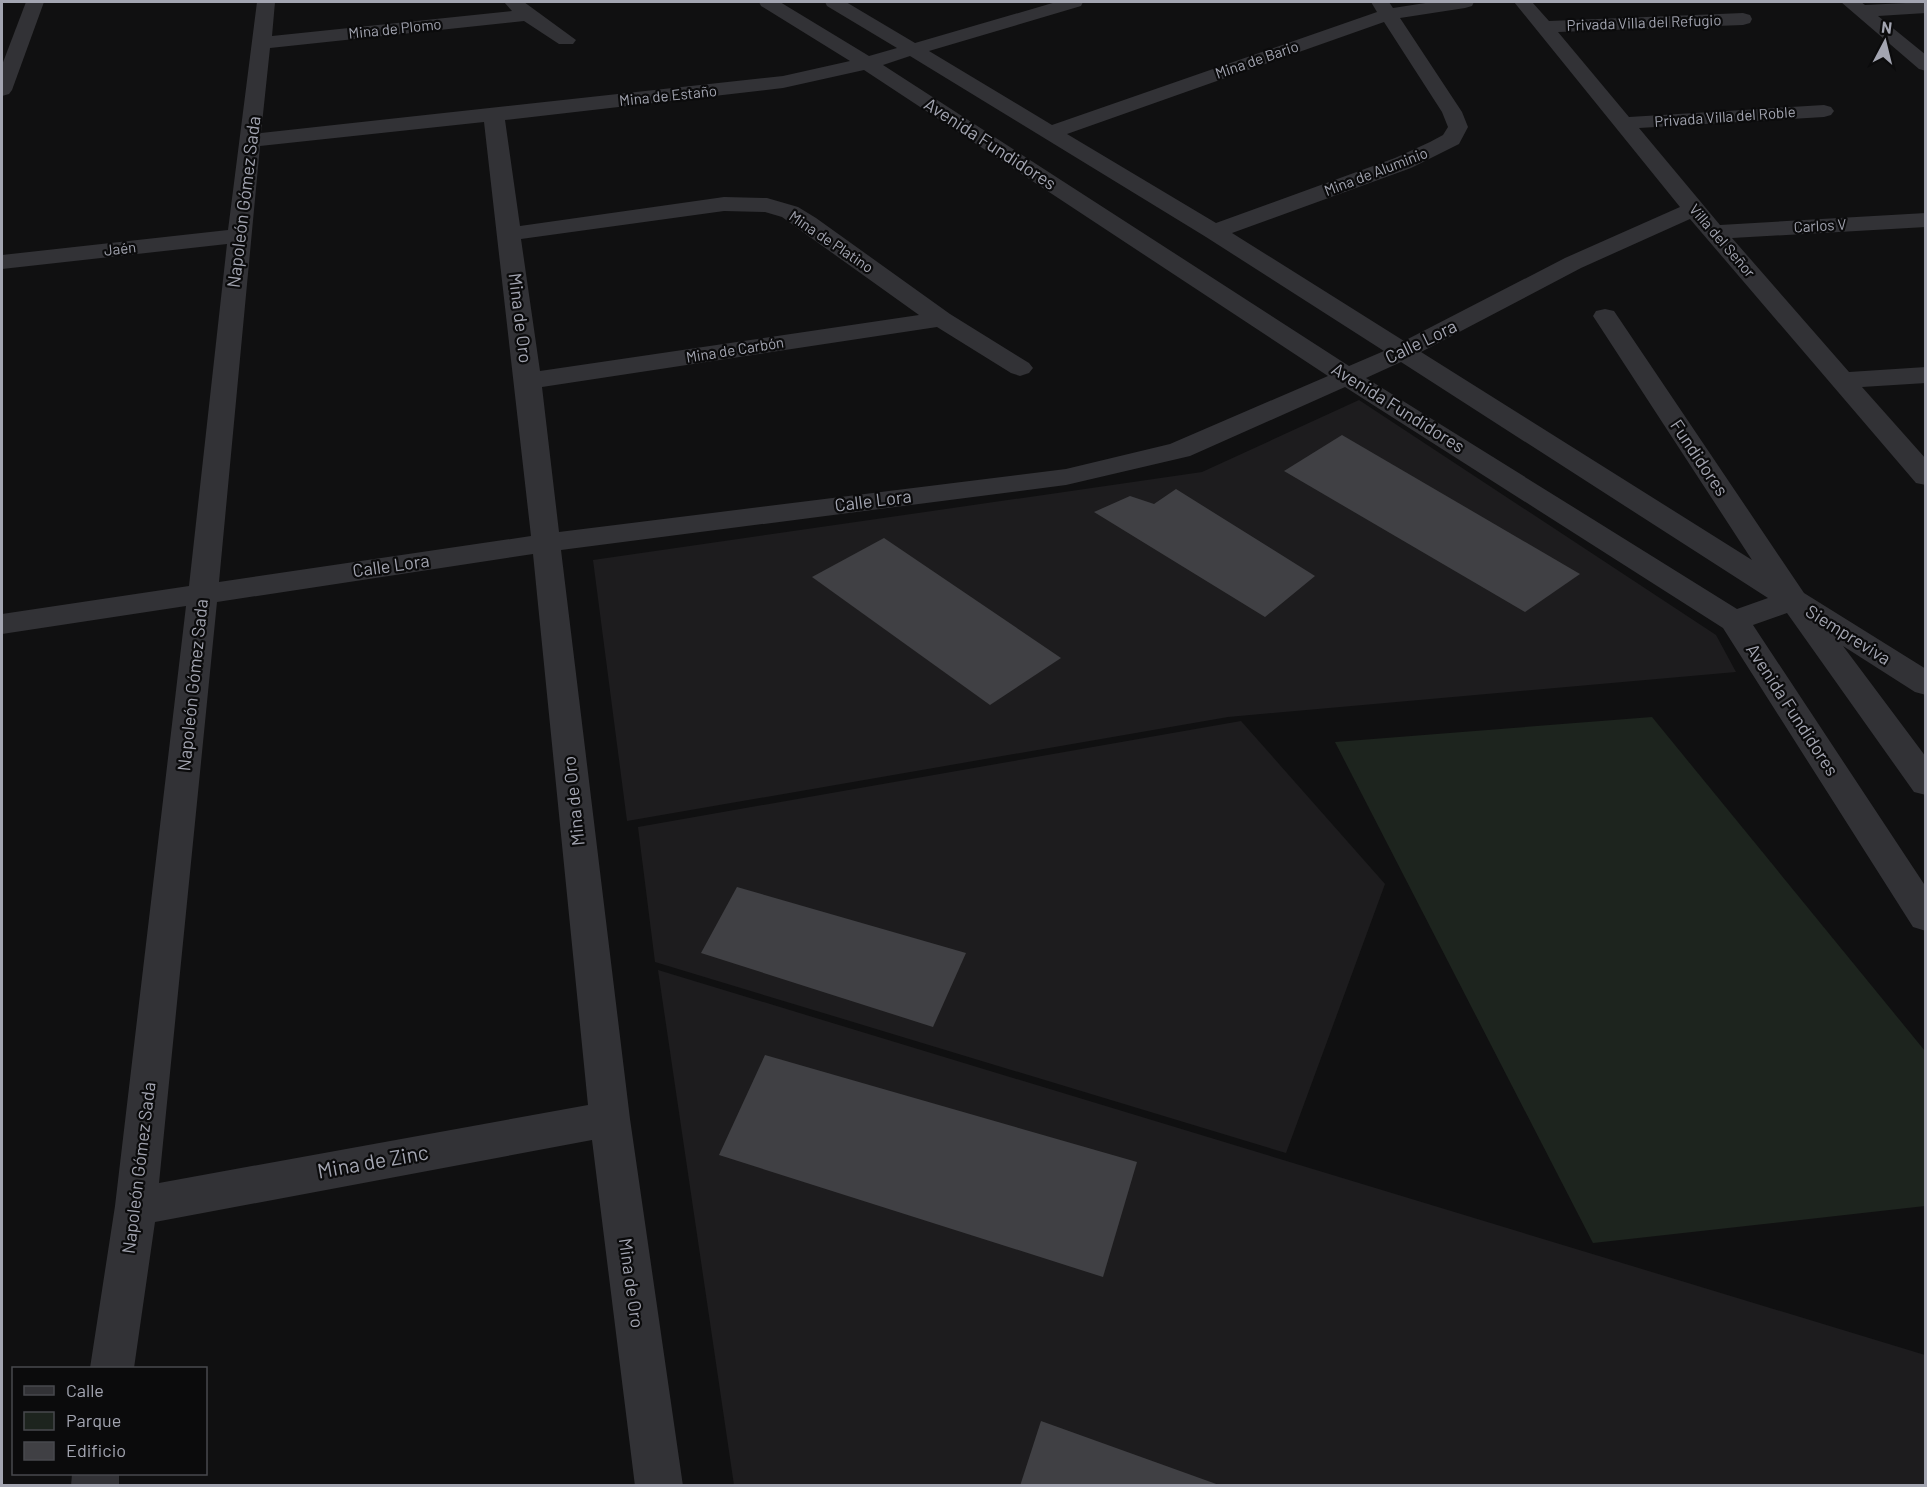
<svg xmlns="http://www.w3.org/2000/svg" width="1927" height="1487" font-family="Barlow,sans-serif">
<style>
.built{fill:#1d1c1e}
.green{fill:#1d241e}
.building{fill:#404044}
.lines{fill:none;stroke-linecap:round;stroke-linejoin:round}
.minor{fill:#323236;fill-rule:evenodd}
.labels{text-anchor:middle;stroke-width:4.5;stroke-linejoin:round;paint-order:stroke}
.far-street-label{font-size:15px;fill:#a3a5b1;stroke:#0b0b0c}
.street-label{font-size:18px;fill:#a3a5b1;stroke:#0b0b0c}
.near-street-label{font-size:21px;fill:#a3a5b1;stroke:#0b0b0c}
</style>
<rect width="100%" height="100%" fill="#101011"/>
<!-- built -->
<g class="built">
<polygon points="1359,400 1716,635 1736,672 1228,717 627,821 593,560 1202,472"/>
<polygon points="1241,721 1385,884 1286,1153 655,962 638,827"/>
<polygon points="658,970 1925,1355 1925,1485 734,1485"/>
</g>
<!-- green -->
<polygon class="green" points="1652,717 1925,1051 1925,1206 1593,1243 1335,742"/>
<!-- building -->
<g class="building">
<polygon points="1342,435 1580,574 1525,612 1284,471"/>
<polygon points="1176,489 1315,576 1265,617 1094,512 1130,496 1154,504"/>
<polygon points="884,538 1061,658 990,705 812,577"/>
<polygon points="737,887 966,953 933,1027 701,953"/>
<polygon points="765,1055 1137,1162 1103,1277 719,1155"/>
<polygon points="1041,1421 1219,1485 1219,1486 1020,1486"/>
</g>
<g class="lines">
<!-- minor -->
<g class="minor">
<polygon points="26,2 44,2 12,90 9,94 2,96 2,65"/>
<path d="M257,2H275L272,36L512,11L504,2H524L576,40L573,44H559L524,21L270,48L261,133L783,76L850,61L761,6L759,2H780L869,56L897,48L827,6L825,2H846L915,43L1056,2H1083L1081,6L929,51L1052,125L1377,12L1371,2H1389L1393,8L1432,2H1474L1472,6L1465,8L1400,18L1462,112L1468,127L1459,144L1411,168L1232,233L1404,341L1565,258L1680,207L1514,2H1532L1549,21L1743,13L1750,15L1752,19L1750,23L1743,25L1558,32L1629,117L1824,105L1831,107L1834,111L1831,115L1824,117L1639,128L1720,225L1926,213V227L1732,238L1849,372L1926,367V383L1862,387L1926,459V485L1916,483L1690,219L1581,268L1421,352L1752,560L1593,316L1596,311L1605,309L1614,311L1804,593L1926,669V695L1915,692L1843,646L1926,757V795L1914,792L1787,613L1753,625L1926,887V931L1913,927L1723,628L1345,387L1190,456L1066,485L561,550L630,1119L683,1486H635L592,1140L155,1222L134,1368H90L115,1206L186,606L2,634V614L189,586L227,244L2,269V255L228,230ZM1384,22L1442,112L1448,127L1443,135L1430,142L1395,158L1216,223L1067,134ZM910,56L1206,237L1384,351L1349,366L883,65ZM864,70L1328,376L1170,444L1066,469L559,532L542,387L937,327L1011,373L1020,376L1029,373L1033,368L1029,363L950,314L816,218L798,207L767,198L724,197L520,226L505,120L783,88ZM484,122L531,536L219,582L260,146ZM724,211L765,212L782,217L919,315L540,371L521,239ZM1401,362L1768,598L1737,609L1366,378ZM533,554L588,1105L159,1183L217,602Z"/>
<polygon points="1841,2 1861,2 1865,5 1926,2 1926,13 1878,16 1926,55 1926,71 1919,69"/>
<polygon points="72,1474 119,1474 119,1486 71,1486"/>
</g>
</g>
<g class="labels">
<!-- far-street labels -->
<g class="far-street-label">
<text transform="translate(1644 23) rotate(-2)" y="5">Privada Villa del Refugio</text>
<text transform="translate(395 29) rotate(-6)" y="5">Mina de Plomo</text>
<text transform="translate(1257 60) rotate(-19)" y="5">Mina de Bario</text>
<text transform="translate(668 96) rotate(-6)" y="5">Mina de Estaño</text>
<text transform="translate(1725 117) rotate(-4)" y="5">Privada Villa del Roble</text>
<text transform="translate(1376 172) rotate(-21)" y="5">Mina de Aluminio</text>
<text transform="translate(1820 226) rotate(-3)" y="5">Carlos V</text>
<text transform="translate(1722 241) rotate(49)" y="5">Villa del Señor</text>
<text transform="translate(831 242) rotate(34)" y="5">Mina de Platino</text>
<text transform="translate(120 249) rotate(-6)" y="5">Jaén</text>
<text transform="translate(735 350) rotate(-9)" y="5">Mina de Carbón</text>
</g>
<!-- street labels -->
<g class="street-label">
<text transform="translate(990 144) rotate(33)" y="6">Avenida Fundidores</text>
<text transform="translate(244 202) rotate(-83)" y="6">Napoleón Gómez Sada</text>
<text transform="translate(520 318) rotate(83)" y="6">Mina de Oro</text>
<text transform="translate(1421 342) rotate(-26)" y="6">Calle Lora</text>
<text transform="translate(1398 408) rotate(32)" y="6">Avenida Fundidores</text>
<text transform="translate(1699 458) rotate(56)" y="6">Fundidores</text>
<text transform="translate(873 501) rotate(-7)" y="6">Calle Lora</text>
<text transform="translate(391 566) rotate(-8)" y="6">Calle Lora</text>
<text transform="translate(1848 635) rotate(32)" y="6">Siempreviva</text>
<text transform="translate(193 685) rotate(-84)" y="6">Napoleón Gómez Sada</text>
<text transform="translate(1792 710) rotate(57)" y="6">Avenida Fundidores</text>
<text transform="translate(574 801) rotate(-96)" y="6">Mina de Oro</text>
<text transform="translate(139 1168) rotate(-83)" y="6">Napoleón Gómez Sada</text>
<text transform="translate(631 1283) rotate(82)" y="6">Mina de Oro</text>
</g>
<!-- near-street labels -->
<g class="near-street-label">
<text transform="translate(373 1162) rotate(-10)" y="7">Mina de Zinc</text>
</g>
</g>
<!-- border -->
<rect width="1927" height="1487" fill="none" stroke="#a3a5b1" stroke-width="6"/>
<!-- legend -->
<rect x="12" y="1367" width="195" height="108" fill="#0b0b0c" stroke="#48494e" stroke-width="1.5"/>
<rect x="24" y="1386" width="30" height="9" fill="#323236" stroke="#48494e" stroke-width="1.5"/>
<text x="66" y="1397" font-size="18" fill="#a3a5b1">Calle</text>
<rect x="24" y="1412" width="30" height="18" fill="#1d241e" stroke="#48494e" stroke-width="1.5"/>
<text x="66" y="1427" font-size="18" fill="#a3a5b1">Parque</text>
<rect x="24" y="1442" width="30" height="18" fill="#404044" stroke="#48494e" stroke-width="1.5"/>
<text x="66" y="1457" font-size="18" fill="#a3a5b1">Edificio</text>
<!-- north arrow -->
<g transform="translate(1885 42) rotate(7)" stroke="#0b0b0c" stroke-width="4.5" paint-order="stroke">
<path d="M0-4.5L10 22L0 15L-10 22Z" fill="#a3a5b1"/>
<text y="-9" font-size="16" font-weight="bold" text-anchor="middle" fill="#a3a5b1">N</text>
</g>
</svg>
